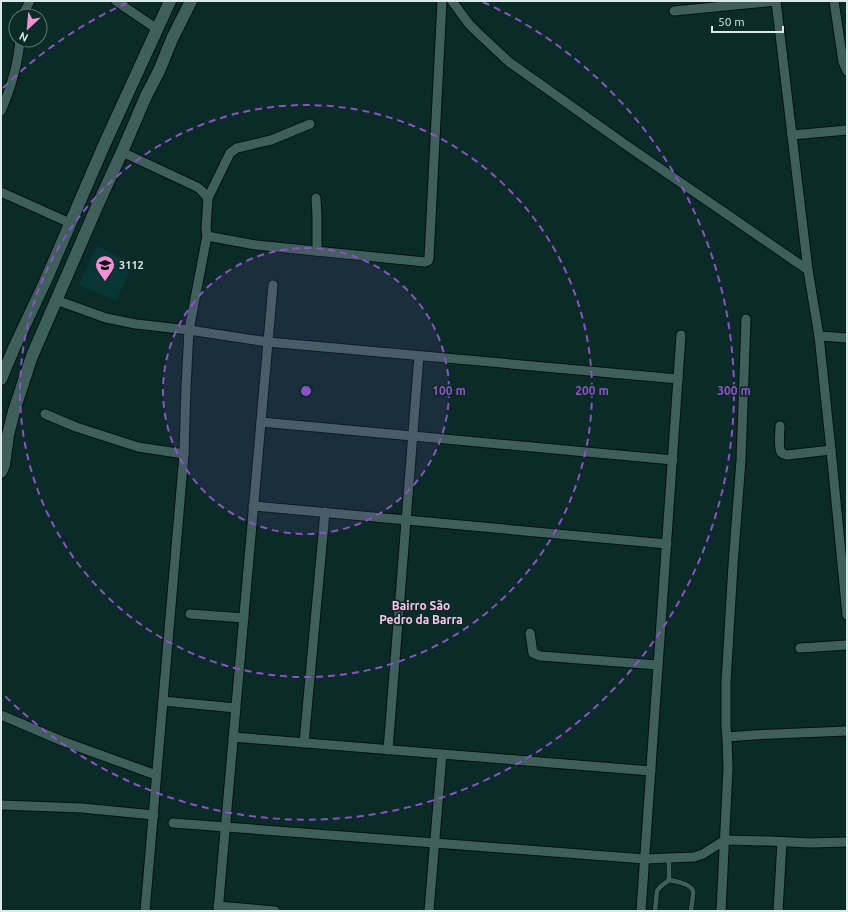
<svg xmlns="http://www.w3.org/2000/svg" width="848" height="912" font-family="Ubuntu,sans-serif">
<style>
.built{fill:#083634}
.lines{fill:none;stroke-linecap:round;stroke-linejoin:round}
.lane-casing{stroke:#001211;stroke-width:6}
.street-casing{stroke:#001211;stroke-width:11}
.secondary-casing{stroke:#001211;stroke-width:14}
.lane{stroke:#3f5f5c;stroke-width:4.5}
.street{stroke:#3f5f5c;stroke-width:9}
.secondary{stroke:#3f5f5c;stroke-width:12}
.ring{fill:none;stroke:#8e52c7;stroke-width:2;stroke-dasharray:7 5}
.labels{text-anchor:middle;stroke-width:3.5;stroke-linejoin:round;paint-order:stroke}
.poi-label{font-size:11px;font-weight:bold;fill:#d9eae8;stroke:#0b2b28;text-anchor:start}
.neighbourhood-label{font-size:12px;font-weight:bold;fill:#fec6eb;stroke:#0b2b28}
.centre{fill:#8e52c7;stroke:#0b2b28;stroke-width:2}
.ring-label{font-size:12px;text-anchor:middle;font-weight:bold;fill:#8e52c7;stroke:#0b2b28;stroke-width:3.5;stroke-linejoin:round;paint-order:stroke}
</style>
<rect width="100%" height="100%" fill="#0b2b28"/>
<!-- built -->
<polygon class="built" points="97,246 133,263 116,301 79,285"/>
<g class="lines">
<!-- lane casing -->
<g class="lane-casing">
<g id="lane">
<path d="M669,858V880C675,881 691,884 693,891C694,895 691,906 691,911"/>
<polyline points="655,911 657,891 660,887 669,880"/>
</g>
</g>
<!-- street casing -->
<g class="street-casing">
<g id="street">
<polyline points="116,1 157,29"/>
<polyline points="452,1 469,24 478,33 509,62 626,145 808,270"/>
<polyline points="776,1 808,270 819,336 831,450 847,615"/>
<polyline points="834,1 843,62 847,71"/>
<polyline points="674,11 776,1"/>
<polyline points="22,16 30,1"/>
<path d="M1,111C11,88 18,65 20,40"/>
<polyline points="792,135 847,130"/>
<polyline points="122,152 197,187 201,190 208,198 206,228 207,236 189,330 186,387 184,454 145,911"/>
<polyline points="1,192 70,223"/>
<polyline points="208,198 230,153 237,148 271,140 310,124"/>
<polyline points="316,198 317,216 317,251"/>
<polyline points="207,236 256,245 425,262 428,261 429,258 442,1"/>
<polyline points="56,300 106,318 136,324 189,330 268,342 678,379"/>
<polyline points="819,336 847,338"/>
<polyline points="45,414 76,427 138,447 184,454"/>
<polyline points="261,422 673,460"/>
<path d="M780,426C780,432 778,447 781,452C782,454 784,454 787,455L831,450"/>
<polyline points="253,506 667,544"/>
<polyline points="190,614 244,618"/>
<polyline points="530,633 533,653 540,656 658,665"/>
<polyline points="800,648 847,645"/>
<polyline points="163,701 236,708"/>
<polyline points="1,715 62,741 156,775"/>
<polyline points="233,737 651,771"/>
<polyline points="727,737 726,727 726,682 733,565 741,460 746,319"/>
<polyline points="304,743 325,512"/>
<polyline points="388,750 419,356"/>
<polyline points="1,805 82,808 154,815"/>
<polyline points="173,823 645,859 694,857 703,854 725,840 769,841 811,843 847,842"/>
<polyline points="218,906 275,911"/>
<polyline points="218,911 273,285"/>
<polyline points="429,911 442,754"/>
<polyline points="641,911 681,335"/>
<polyline points="721,911 728,768 727,737 753,735 847,731"/>
<polyline points="778,911 782,842"/>
</g>
</g>
<!-- secondary casing -->
<g class="secondary-casing">
<g id="secondary">
<polyline points="1,379 14,348 45,282 105,143 170,1"/>
<polyline points="1,472 4,465 8,435 14,411 32,356 98,204 122,152 146,96 159,71 172,39 191,1"/>
</g>
</g>
<!-- lane -->
<use href="#lane" class="lane"/>
<!-- street -->
<use href="#street" class="street"/>
<!-- secondary -->
<use href="#secondary" class="secondary"/>
</g>
<!-- distance rings -->
<circle cx="306" cy="391" r="143" fill="#8e52c7" fill-opacity=".12"/>
<g class="ring">
<circle cx="306" cy="391" r="143"/>
<circle cx="306" cy="391" r="286"/>
<path d="M3 88A428 428 0 0 1 129 2M483 2A428 428 0 1 1 3 694"/>
</g>
<!-- icons -->
<defs>
<g id="school-pin" transform="scale(1)"><path d="M0 17L-7.5 6A9.5 9.5 0 1 1 7.5 6Z" fill="#f391d5" stroke="#0b2b28"/><path d="M0-5L7-2L0 1L-7-2ZM-4 1L0 2.5L4 1V4Q0 6-4 4Z" fill="#111"/></g>
</defs>
<g fill-rule="evenodd">
<use href="#school-pin" x="105" y="265"/>
</g>
<g class="labels">
<!-- poi labels -->
<g class="poi-label">
<text x="119" y="269">3112</text>
</g>
<!-- neighbourhood labels -->
<g class="neighbourhood-label">
<text x="421" y="610">Bairro São<tspan x="421" dy="14">Pedro da Barra</tspan></text>
</g>
</g>
<circle cx="306" cy="391" r="6" class="centre"/>
<g class="ring-label">
<text x="449" y="395">100 m</text>
<text x="592" y="395">200 m</text>
<text x="734" y="395">300 m</text>
</g>
<!-- border -->
<rect width="848" height="912" fill="none" stroke="#d9eae8" stroke-width="4"/>
<!-- north arrow -->
<g transform="translate(28 28) rotate(206)"><circle r="19" fill="#0b2b28" stroke="#5d7775"/>
<path d="M0-3L7 15L0 10L-7 15Z" fill="#f391d5"/>
<text y="-6" font-size="11" font-weight="bold" text-anchor="middle" fill="#d9eae8">N</text>
</g>
<!-- scale -->
<path d="M712 26v6h71v-6" fill="none" stroke="#d9eae8" stroke-width="2"/>
<text x="718" y="26" font-size="12" fill="#d9eae8" stroke="#0b2b28" stroke-width="3" paint-order="stroke">50 m</text>
</svg>
